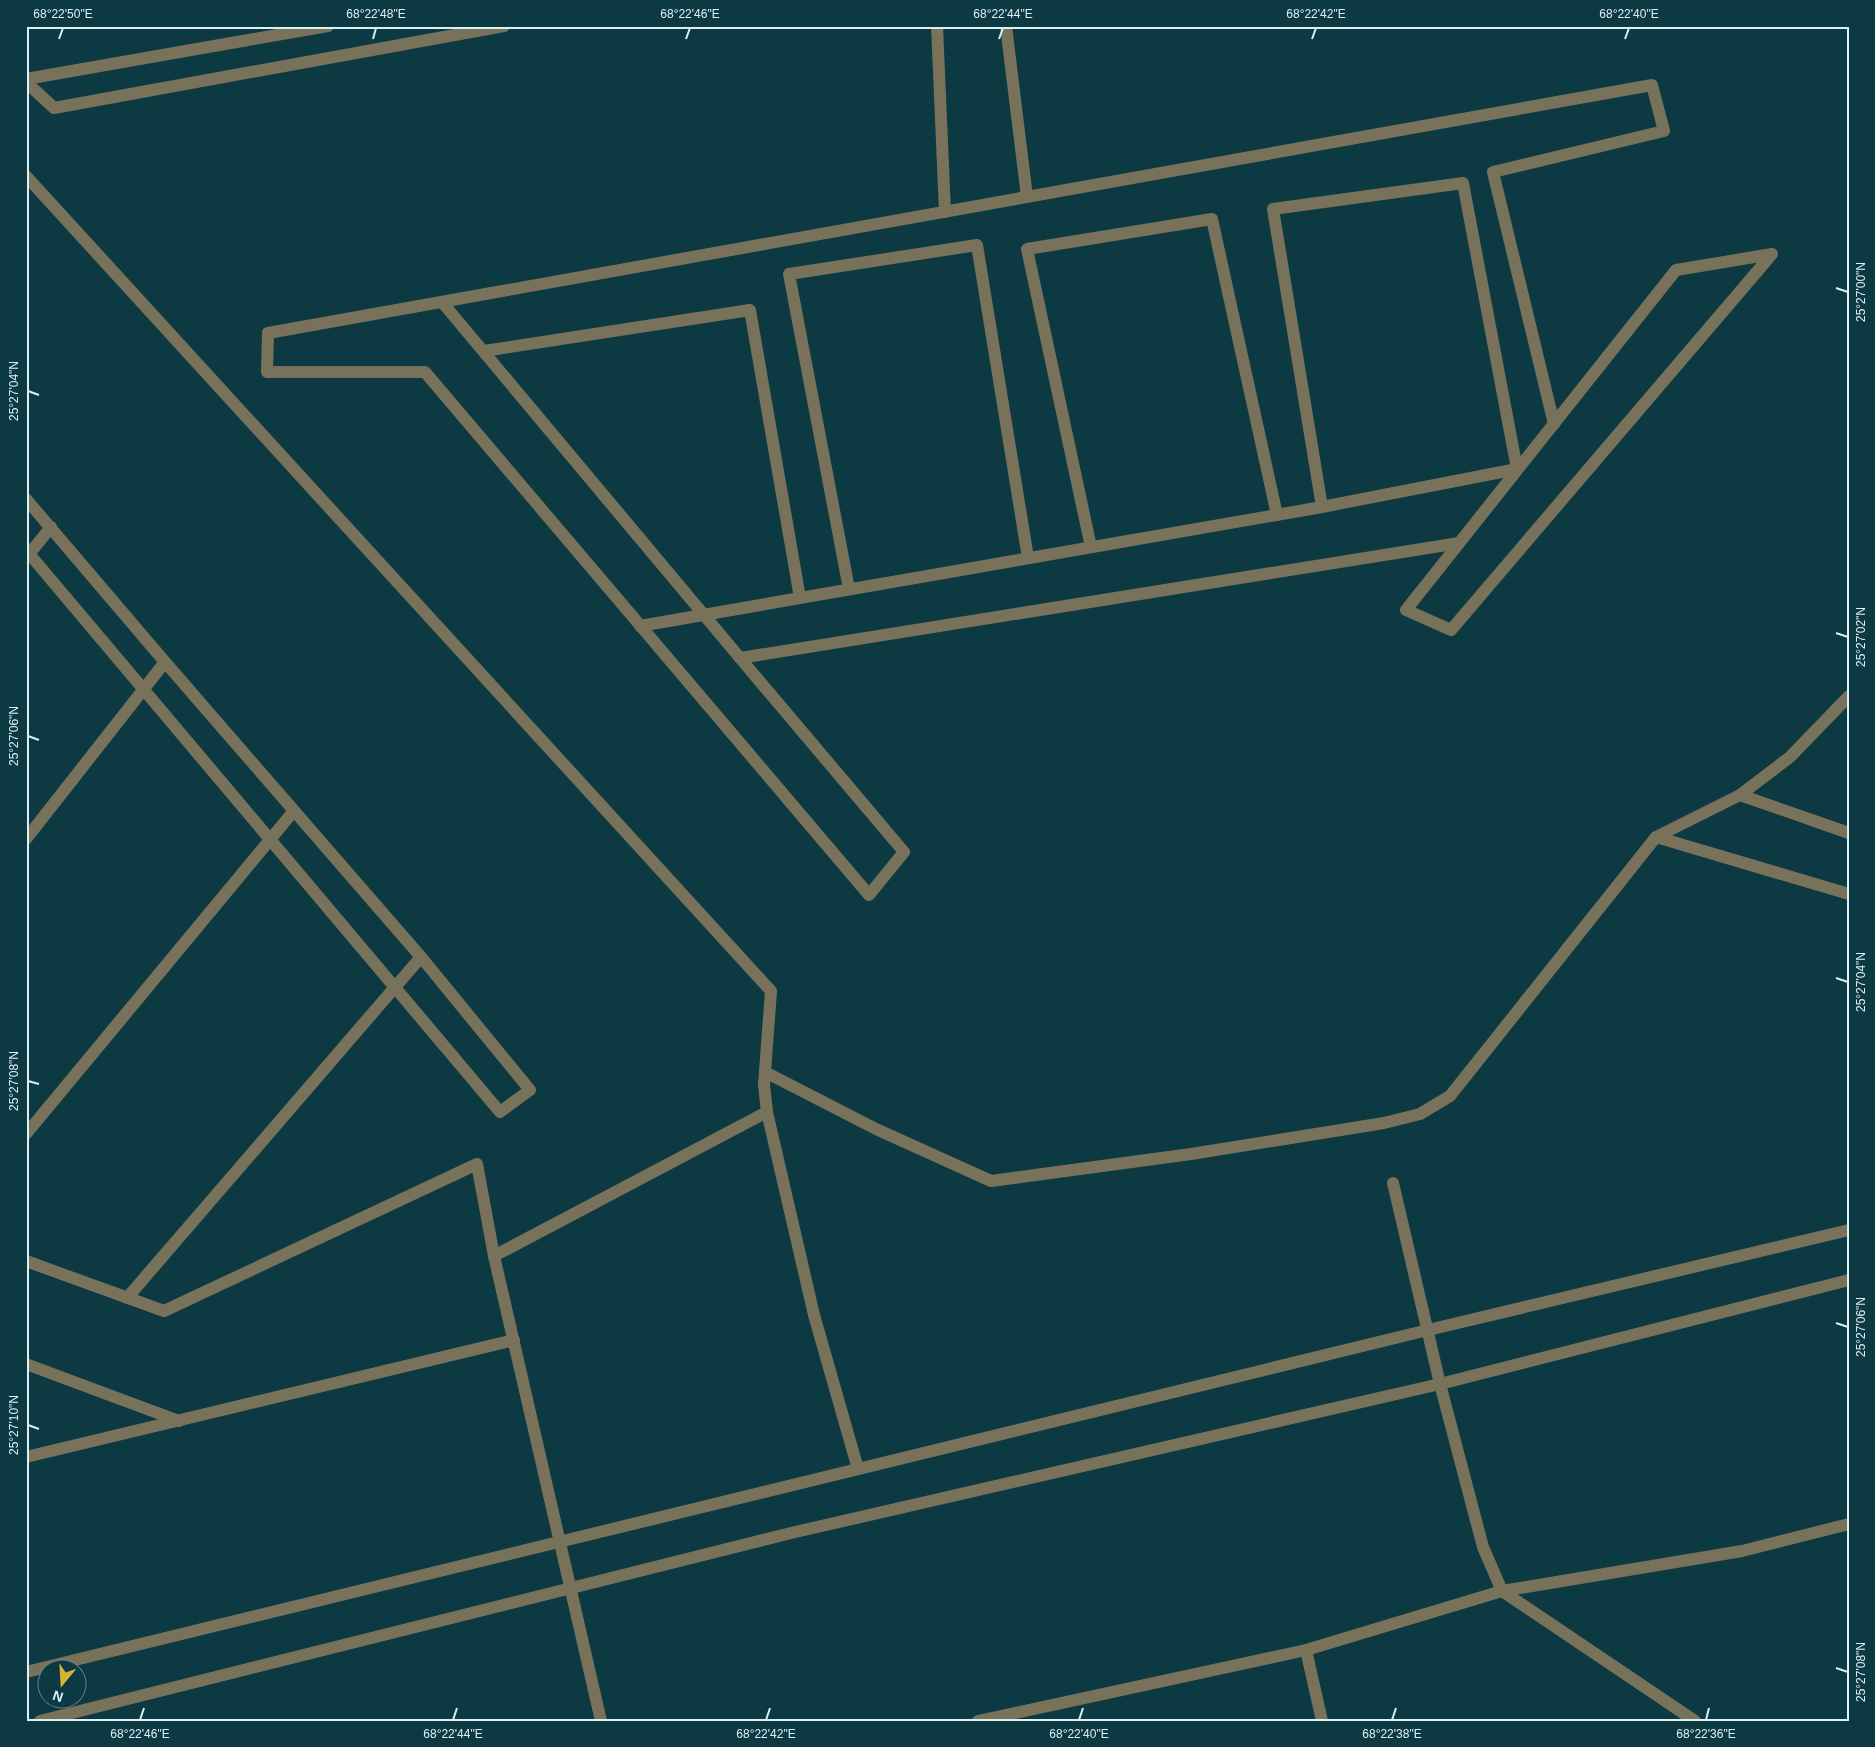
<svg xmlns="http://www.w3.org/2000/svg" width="1875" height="1747" font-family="Arial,sans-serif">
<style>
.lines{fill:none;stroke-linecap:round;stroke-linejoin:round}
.minor{stroke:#79725b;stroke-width:12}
.ticks{fill:none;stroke:#daf0f6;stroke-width:2}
.neatline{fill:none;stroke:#daf0f6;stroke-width:2}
.ticks-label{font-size:12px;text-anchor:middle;fill:#daf0f6}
</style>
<rect width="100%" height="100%" fill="#0d3943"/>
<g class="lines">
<!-- minor -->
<g class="minor">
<polyline points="937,26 945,212"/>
<polyline points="1006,26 1027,197"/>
<polyline points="26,79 328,26"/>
<polyline points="26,82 54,108 504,26"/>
<polyline points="26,176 771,991 764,1085 767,1112 814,1315 858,1469"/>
<polygon points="1463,183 1517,469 1322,507 1273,209"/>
<polygon points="1772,254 1451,630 1406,610 1676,270"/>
<polyline points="442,302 740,658"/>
<polyline points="484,351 750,310 800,598"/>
<polyline points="26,499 165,662 421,957 530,1090 500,1112 26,550"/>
<polyline points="1459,543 740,658 904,852 869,895 425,372 267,372 268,333 1652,85 1664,131 1493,172 1554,424"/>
<polyline points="1091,547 1027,249 1212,219 1277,515"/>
<polyline points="26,558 51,527"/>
<polyline points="849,589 789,274 977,245 1028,558"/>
<polyline points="640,626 1322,507"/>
<polyline points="1740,795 1849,833"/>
<polyline points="1656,837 1849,894"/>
<polyline points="26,839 165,662"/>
<polyline points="765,1072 876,1129 991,1181 1191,1154 1384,1123 1420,1114 1450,1096 1656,837 1740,795 1790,757 1849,696"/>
<polyline points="26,1134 293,812"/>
<polyline points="1393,1183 1440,1384 1483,1547 1502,1591 1695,1721"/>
<polyline points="494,1256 767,1112"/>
<polyline points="26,1261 164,1311 477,1164 494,1256 601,1721"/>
<polyline points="127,1298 421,957"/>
<polyline points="26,1364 179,1421"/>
<polyline points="26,1457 514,1340"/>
<polyline points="1306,1650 1322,1721"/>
<polyline points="26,1672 1428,1330 1849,1230"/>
<polyline points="40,1721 791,1533 1440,1384 1849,1280"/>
<polyline points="978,1721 1306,1650 1502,1591 1742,1551 1849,1524"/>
</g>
</g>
<!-- ticks -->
<path class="ticks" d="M59,39L63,28M373,39L376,28M686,39L690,28M999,39L1003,28M1312,39L1316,28M1625,39L1629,28M1836,288L1848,292M28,391L39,395M1836,633L1848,637M28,736L39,740M1836,978L1848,982M28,1081L39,1084M1836,1323L1848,1327M28,1425L39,1429M1836,1668L1848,1672M140,1720L144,1708M453,1720L457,1708M766,1720L770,1708M1079,1720L1083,1708M1392,1720L1396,1708M1706,1720L1709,1708"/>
<!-- border -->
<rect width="1875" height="1747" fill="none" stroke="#0d3943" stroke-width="55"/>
<!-- north arrow -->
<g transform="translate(62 1684) rotate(198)"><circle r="24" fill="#0d3943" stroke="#5f828b"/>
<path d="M0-4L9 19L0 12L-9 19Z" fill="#d6b534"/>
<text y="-8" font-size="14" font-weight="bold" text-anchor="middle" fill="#daf0f6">N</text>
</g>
<rect x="28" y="28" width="1820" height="1692" class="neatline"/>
<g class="ticks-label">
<text x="63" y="18">68°22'50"E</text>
<text x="376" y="18">68°22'48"E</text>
<text x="690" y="18">68°22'46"E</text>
<text x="1003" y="18">68°22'44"E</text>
<text x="1316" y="18">68°22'42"E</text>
<text x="1629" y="18">68°22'40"E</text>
<text transform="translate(1861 292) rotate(-90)" y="4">25°27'00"N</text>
<text transform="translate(14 391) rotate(-90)" y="4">25°27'04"N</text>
<text transform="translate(1861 637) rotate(-90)" y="4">25°27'02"N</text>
<text transform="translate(14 736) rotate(-90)" y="4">25°27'06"N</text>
<text transform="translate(1861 982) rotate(-90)" y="4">25°27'04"N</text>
<text transform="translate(14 1081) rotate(-90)" y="4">25°27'08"N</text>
<text transform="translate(1861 1327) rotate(-90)" y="4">25°27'06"N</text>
<text transform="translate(14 1425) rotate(-90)" y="4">25°27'10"N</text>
<text transform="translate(1861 1672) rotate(-90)" y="4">25°27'08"N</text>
<text x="140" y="1738">68°22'46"E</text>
<text x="453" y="1738">68°22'44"E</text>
<text x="766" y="1738">68°22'42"E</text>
<text x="1079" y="1738">68°22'40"E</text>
<text x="1392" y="1738">68°22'38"E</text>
<text x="1706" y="1738">68°22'36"E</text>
</g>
</svg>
